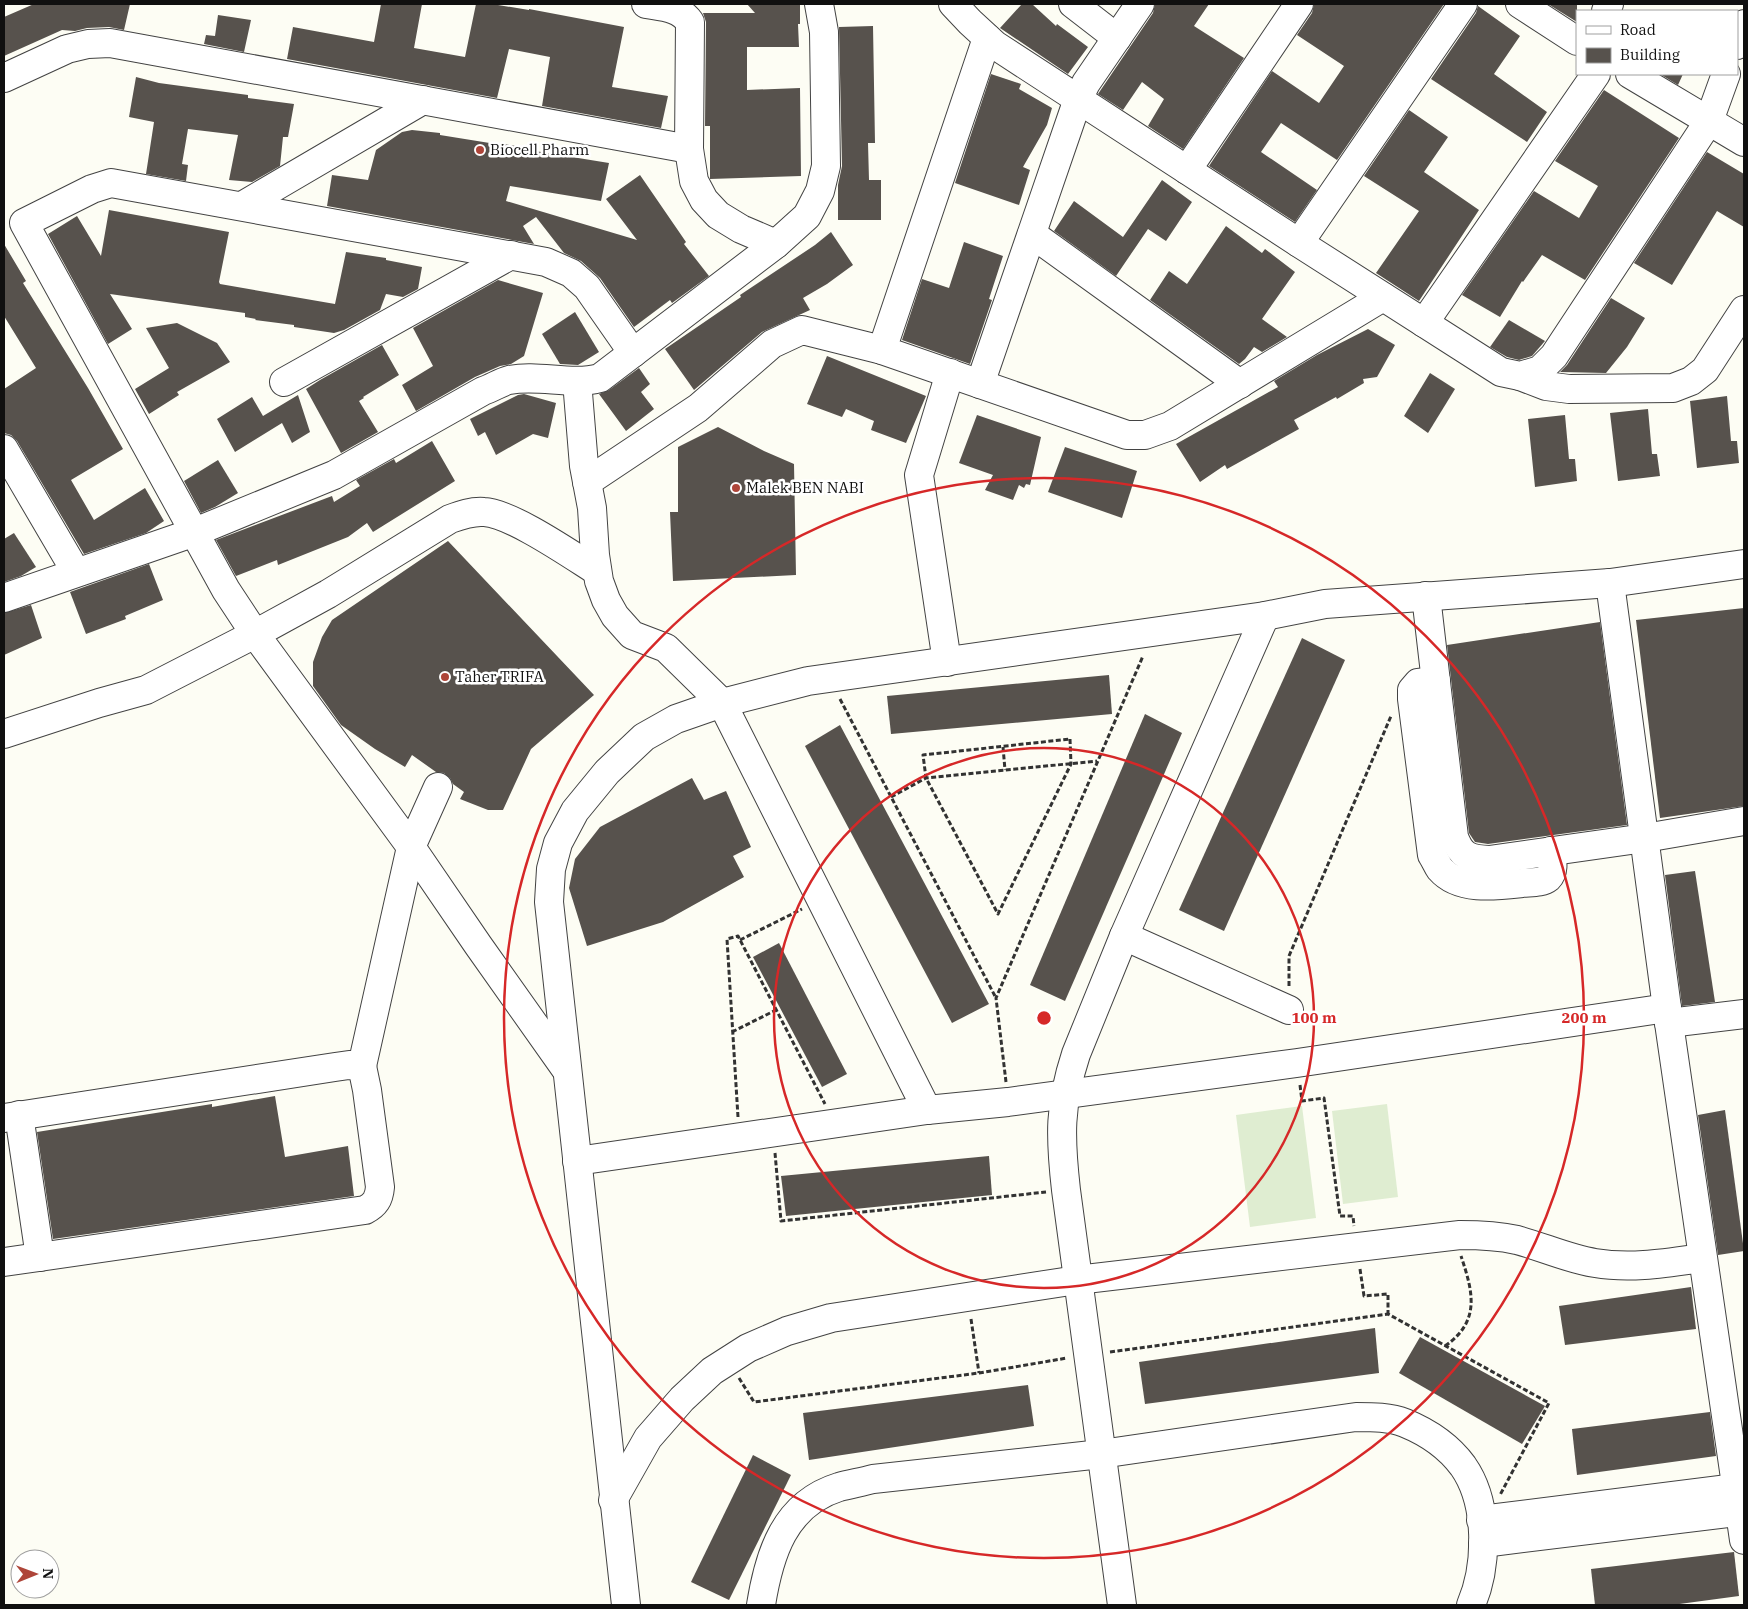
<svg xmlns="http://www.w3.org/2000/svg" width="1748" height="1609" font-family="'IBM Plex Serif',serif">
<style>
.pitch{fill:#dfedd1}
.building{fill:#57524d}
.lines{fill:none;stroke-linecap:round;stroke-linejoin:round}
.minor-casing{stroke:#434343;stroke-width:30}
.path{stroke:#323232;stroke-width:3;stroke-dasharray:5 2.5;stroke-linecap:butt}
.minor{stroke:#fff;stroke-width:28}
.ring{fill:none;stroke:#d62828;stroke-width:2.5}
.poi-dot{fill:#ae4539;stroke:#fff;stroke-width:2}
.labels{text-anchor:middle;stroke-width:5;stroke-linejoin:round;paint-order:stroke}
.poi-label{font-size:15px;fill:#101010;stroke:#fff;text-anchor:start}
.centre{fill:#d62828;stroke:#fff;stroke-width:2.5}
.ring-label{font-size:15px;text-anchor:middle;font-weight:bold;fill:#d62828;stroke:#fff;stroke-width:5;stroke-linejoin:round;paint-order:stroke}
</style>
<rect width="100%" height="100%" fill="#fdfdf4"/>
<!-- pitch -->
<g class="pitch">
<polygon points="1387,1104 1398,1197 1343,1204 1332,1111"/>
<polygon points="1302,1106 1316,1218 1250,1227 1236,1115"/>
</g>
<!-- building -->
<g class="building">
<polygon points="34,4 130,4 124,30 109,27 87,28 75,31 62,30 4,56 4,17"/>
<polygon points="381,4 422,4 414,48 465,57 476,4 492,4 529,10 529,9 624,27 612,87 668,96 661,128 542,106 550,57 509,49 497,98 287,59 293,27 374,42"/>
<polygon points="747,4 800,4 800,24 798,24 799,47 747,47 747,90 800,88 801,176 710,179 710,126 705,126 706,22 703,13 755,13"/>
<polygon points="1022,4 1032,4 1056,26 1057,24 1088,47 1068,74 1000,28"/>
<polygon points="1155,4 1209,4 1194,26 1244,58 1183,149 1148,126 1164,99 1142,82 1123,110 1098,94 1153,13"/>
<polygon points="1314,4 1444,4 1337,160 1281,123 1261,152 1317,190 1295,222 1209,166 1272,71 1319,103 1344,66 1297,35 1312,13"/>
<polygon points="1548,4 1577,4 1577,22"/>
<polygon points="1478,6 1520,36 1494,74 1547,112 1527,142 1431,79 1476,13"/>
<polygon points="218,15 251,20 244,52 204,44 206,35 215,36"/>
<polygon points="873,26 875,143 868,143 869,180 881,180 881,220 838,220 838,185 842,166 839,27"/>
<polygon points="991,74 1021,84 1019,89 1052,108 1047,125 1023,167 1030,170 1019,205 955,183"/>
<polygon points="1660,74 1683,74 1678,85"/>
<polygon points="136,77 159,83 248,95 248,98 294,104 288,137 283,137 280,166 252,182 229,180 238,135 188,129 182,164 188,165 186,181 146,174 154,122 129,117"/>
<polygon points="1604,90 1679,138 1585,280 1542,255 1523,282 1522,281 1500,317 1462,295 1534,191 1579,218 1598,186 1555,161"/>
<polygon points="1409,110 1448,137 1424,172 1479,210 1419,301 1376,273 1419,211 1364,176"/>
<polygon points="412,130 440,133 440,135 502,145 503,144 536,149 535,151 609,163 601,201 510,186 506,201 637,240 606,199 640,175 686,242 684,244 709,276 672,303 670,300 634,327 600,278 581,261 564,253 536,217 523,226 534,244 327,206 332,175 368,180 376,150 402,132"/>
<polygon points="1707,152 1744,174 1744,227 1717,211 1672,285 1634,263"/>
<polygon points="1162,180 1192,202 1166,241 1148,229 1116,276 1054,231 1074,201 1123,237"/>
<polygon points="109,210 229,232 219,282 220,284 335,304 346,252 386,258 386,260 422,267 418,289 403,297 386,294 380,310 344,330 334,333 294,327 294,325 255,320 256,319 245,317 245,313 110,294 132,329 108,344 48,234 77,216 101,256"/>
<polygon points="1226,226 1262,253 1265,249 1295,272 1262,319 1287,337 1262,352 1254,347 1245,359 1239,364 1150,300 1169,271 1187,284"/>
<polygon points="831,232 853,265 827,284 803,298 810,310 762,332 694,390 665,349 741,297 740,295 815,245"/>
<polygon points="964,242 1003,256 989,299 992,300 970,364 902,340 922,279 949,288"/>
<polygon points="4,244 26,281 23,283 88,388 123,449 71,480 94,520 145,488 164,521 146,533 84,554 17,441 11,435 4,433 4,389 36,368 4,316"/>
<polygon points="498,280 543,293 524,356 511,364 500,366 475,377 416,411 402,385 433,366 413,328"/>
<polygon points="1611,298 1645,318 1627,347 1606,373 1560,372 1567,365"/>
<polygon points="575,312 599,352 578,365 560,364 542,334"/>
<polygon points="1509,320 1545,341 1532,356 1519,360 1507,357 1490,347"/>
<polygon points="177,323 217,343 230,362 177,392 179,395 149,414 135,389 169,368 146,328"/>
<polygon points="1368,329 1395,345 1377,377 1363,379 1364,383 1337,399 1336,397 1294,420 1299,429 1227,469 1225,465 1200,482 1176,444 1278,387 1274,381 1317,355"/>
<polygon points="382,345 399,375 363,397 364,398 359,401 378,432 341,453 306,389 320,380"/>
<polygon points="827,356 926,396 906,443 871,430 874,421 846,409 842,417 807,404"/>
<polygon points="639,368 650,384 641,392 654,409 626,431 599,394 609,390"/>
<polygon points="1430,373 1455,389 1428,433 1404,416"/>
<polygon points="524,394 556,403 548,438 533,434 496,455 485,432 478,436 470,419 518,395"/>
<polygon points="298,395 310,432 292,443 282,423 235,452 217,419 252,397 263,416"/>
<polygon points="1727,396 1731,441 1737,441 1739,463 1697,468 1690,401"/>
<polygon points="1648,409 1652,454 1657,454 1660,476 1618,481 1610,413"/>
<polygon points="977,415 1041,437 1030,485 1026,484 1024,488 1019,485 1013,500 985,490 993,475 959,463"/>
<polygon points="1565,415 1569,459 1575,459 1577,481 1535,487 1528,419"/>
<polygon points="718,427 764,451 794,464 796,575 673,581 670,512 678,512 678,447"/>
<polygon points="432,441 455,481 373,532 367,523 348,537 278,565 277,560 236,576 216,540 332,496 334,502 360,486 356,480 394,459 396,463"/>
<polygon points="1065,447 1137,471 1122,518 1048,492"/>
<polygon points="218,460 238,493 215,507 201,513 184,481"/>
<polygon points="14,533 36,567 21,576 4,582 4,539"/>
<polygon points="448,541 594,695 531,749 503,810 488,810 460,799 464,792 453,784 450,778 444,773 436,772 412,755 405,767 375,749 341,725 313,686 313,662 322,637 332,620"/>
<polygon points="149,564 163,600 125,616 126,619 86,634 70,592"/>
<polygon points="31,605 42,638 4,655 4,613"/>
<polygon points="1744,608 1744,806 1660,818 1636,620"/>
<polygon points="1600,622 1627,825 1488,844 1475,842 1469,833 1447,645"/>
<polygon points="1302,638 1345,660 1224,931 1179,910"/>
<polygon points="1109,675 1112,714 891,734 887,696"/>
<polygon points="1145,714 1182,733 1065,1001 1030,985"/>
<polygon points="840,725 989,1004 952,1023 805,746"/>
<polygon points="692,778 704,800 726,791 751,847 733,856 744,877 663,922 587,946 569,888 575,859 600,827"/>
<polygon points="1695,871 1715,1002 1682,1006 1665,875"/>
<polygon points="779,943 847,1074 822,1087 753,957"/>
<polygon points="275,1096 285,1157 348,1146 354,1196 53,1239 37,1132 212,1104 212,1107"/>
<polygon points="1725,1110 1744,1251 1718,1255 1698,1115"/>
<polygon points="989,1156 992,1195 786,1216 781,1176"/>
<polygon points="1691,1287 1696,1329 1565,1345 1559,1306"/>
<polygon points="1375,1328 1379,1373 1145,1404 1139,1362"/>
<polygon points="1420,1337 1545,1406 1522,1444 1399,1373"/>
<polygon points="1028,1385 1034,1426 809,1460 803,1413"/>
<polygon points="1710,1412 1716,1456 1577,1475 1572,1429"/>
<polygon points="753,1455 791,1475 729,1600 691,1582"/>
<polygon points="1734,1552 1739,1596 1672,1605 1595,1605 1591,1569"/>
</g>
<g class="lines">
<!-- minor casing -->
<g class="minor-casing">
<g id="minor">
<path d="M646,4C663,7 679,7 690,22L689,149L694,181L704,200L718,215L741,229L776,244"/>
<polyline points="953,4 970,22 995,45 1299,243 1501,372 1520,376 1540,370 1554,356 1709,121 1726,74"/>
<polyline points="1073,4 1117,38"/>
<polyline points="1520,4 1577,41"/>
<polyline points="1606,11 1609,4"/>
<polyline points="987,38 882,350 1127,435 1145,435 1170,426 1383,297"/>
<polyline points="1737,45 1744,24"/>
<polyline points="1630,74 1744,142"/>
<polyline points="4,78 67,49 88,44 110,43 689,149"/>
<polyline points="1187,170 1299,4"/>
<polyline points="242,206 423,100"/>
<polyline points="1032,234 1240,384"/>
<polyline points="1299,243 1463,4"/>
<polyline points="1424,323 1596,74"/>
<polyline points="1520,376 1546,386 1569,389 1673,388 1691,381 1705,370 1744,310"/>
<polyline points="577,381 584,466 592,508 595,555 599,581 606,600 615,616 632,635 666,648 722,703 927,1110"/>
<polyline points="284,382 511,255"/>
<polyline points="980,384 1078,99 1086,83 1140,4"/>
<polyline points="4,449 76,572"/>
<polyline points="587,482 698,408 772,344 802,330 882,350"/>
<polyline points="1610,583 1669,1023 1744,1540"/>
<path d="M1426,596L1454,837C1461,856 1469,859 1489,860L1645,838L1744,821"/>
<path d="M4,598L195,532L334,475L483,391C492,388 501,382 509,380C539,374 571,386 600,378L776,244L807,216L820,191L826,166L824,32L819,4"/>
<polyline points="947,662 919,475 950,373"/>
<path d="M1436,681L1418,683L1412,690V699L1432,855C1435,859 1437,865 1440,869C1459,891 1496,886 1522,883C1529,882 1542,883 1548,878C1555,871 1552,859 1551,851"/>
<polyline points="4,734 99,703 146,690 255,634 226,590 24,223 92,189 111,183 546,262 571,273 587,287 633,353"/>
<polyline points="1124,936 1289,1010"/>
<polyline points="1669,1023 1744,1014"/>
<polyline points="362,1066 411,847 438,787"/>
<path d="M565,1068L478,945L411,847L255,634L328,594L450,519C461,515 472,511 484,512C511,513 573,556 597,571"/>
<polyline points="19,1115 40,1257"/>
<path d="M4,1118L335,1067L349,1065L362,1066L367,1090L380,1187C379,1199 375,1205 365,1210L4,1262"/>
<polyline points="577,1161 927,1110 1008,1102 1297,1063 1667,1008"/>
<path d="M613,1500L648,1438L682,1399L712,1371L748,1348L787,1331L831,1318L1077,1280L1460,1235C1479,1235 1499,1236 1517,1240C1543,1247 1569,1259 1595,1263C1631,1269 1666,1263 1702,1258"/>
<polyline points="1481,1520 1744,1487"/>
<polyline points="1483,1543 1744,1511"/>
<polyline points="626,1605 549,902 551,869 558,843 575,811 607,772 644,737 676,719 722,703 808,681 1265,616 1325,604 1610,583 1744,564"/>
<path d="M761,1605C769,1555 784,1504 839,1487C850,1484 862,1482 873,1479L1101,1454L1356,1417C1373,1417 1390,1417 1405,1423C1427,1432 1449,1447 1463,1466C1489,1503 1488,1565 1471,1605"/>
<path d="M1122,1605L1066,1190C1060,1137 1059,1106 1076,1054L1124,936L1265,616"/>
</g>
</g>
<!-- path -->
<g class="path">
<polyline points="840,699 996,998"/>
<polygon points="1070,739 1071,764 998,914 926,778 923,755"/>
<polyline points="1003,747 1005,770"/>
<polyline points="891,797 926,778 1097,761"/>
<polyline points="740,940 802,909"/>
<polyline points="1289,986 1289,956 1391,716"/>
<polyline points="732,1032 776,1010"/>
<polyline points="1006,1082 996,998 1143,656"/>
<polyline points="1300,1085 1302,1101 1324,1098 1340,1216 1353,1216 1354,1226"/>
<polyline points="738,1117 727,939 738,936 825,1104"/>
<polyline points="775,1153 781,1221 1046,1192"/>
<polyline points="1360,1269 1364,1296 1388,1294 1388,1314"/>
<polyline points="971,1319 979,1373"/>
<path d="M1445,1346C1481,1321 1473,1292 1461,1256"/>
<polyline points="1110,1352 1388,1314 1549,1403 1500,1495"/>
<polyline points="739,1378 754,1402 979,1373 1067,1358"/>
</g>
<!-- minor -->
<use href="#minor" class="minor"/>
</g>
<!-- distance rings -->
<g class="ring">
<circle cx="1044" cy="1018" r="270"/>
<circle cx="1044" cy="1018" r="540"/>
</g>
<!-- markers -->
<g class="poi-dot">
<circle cx="480" cy="150" r="5"/>
<circle cx="736" cy="488" r="5"/>
<circle cx="445" cy="677" r="5"/>
</g>
<g class="labels">
<!-- poi labels -->
<g class="poi-label">
<text x="490" y="155">Biocell Pharm</text>
<text x="746" y="493">Malek BEN NABI</text>
<text x="455" y="682">Taher TRIFA</text>
</g>
</g>
<circle cx="1044" cy="1018" r="8" class="centre"/>
<g class="ring-label">
<text x="1314" y="1023">100 m</text>
<text x="1584" y="1023">200 m</text>
</g>
<!-- border -->
<rect width="1748" height="1609" fill="none" stroke="#101010" stroke-width="10"/>
<!-- legend -->
<rect x="1576" y="10" width="162" height="65" fill="#ffffff" stroke="#9f9f9f"/>
<rect x="1586" y="26" width="25" height="8" fill="#ffffff" stroke="#9f9f9f"/>
<text x="1620" y="35" font-size="15" fill="#101010">Road</text>
<rect x="1586" y="48" width="25" height="15" fill="#57524d" stroke="#9f9f9f"/>
<text x="1620" y="60" font-size="15" fill="#101010">Building</text>
<!-- north arrow -->
<g transform="translate(35 1574) rotate(89)"><circle r="24" fill="#ffffff" stroke="#9f9f9f"/>
<path d="M0-4L9 19L0 12L-9 19Z" fill="#ae4539"/>
<text y="-8" font-size="14" font-weight="bold" text-anchor="middle" fill="#101010">N</text>
</g>
</svg>
